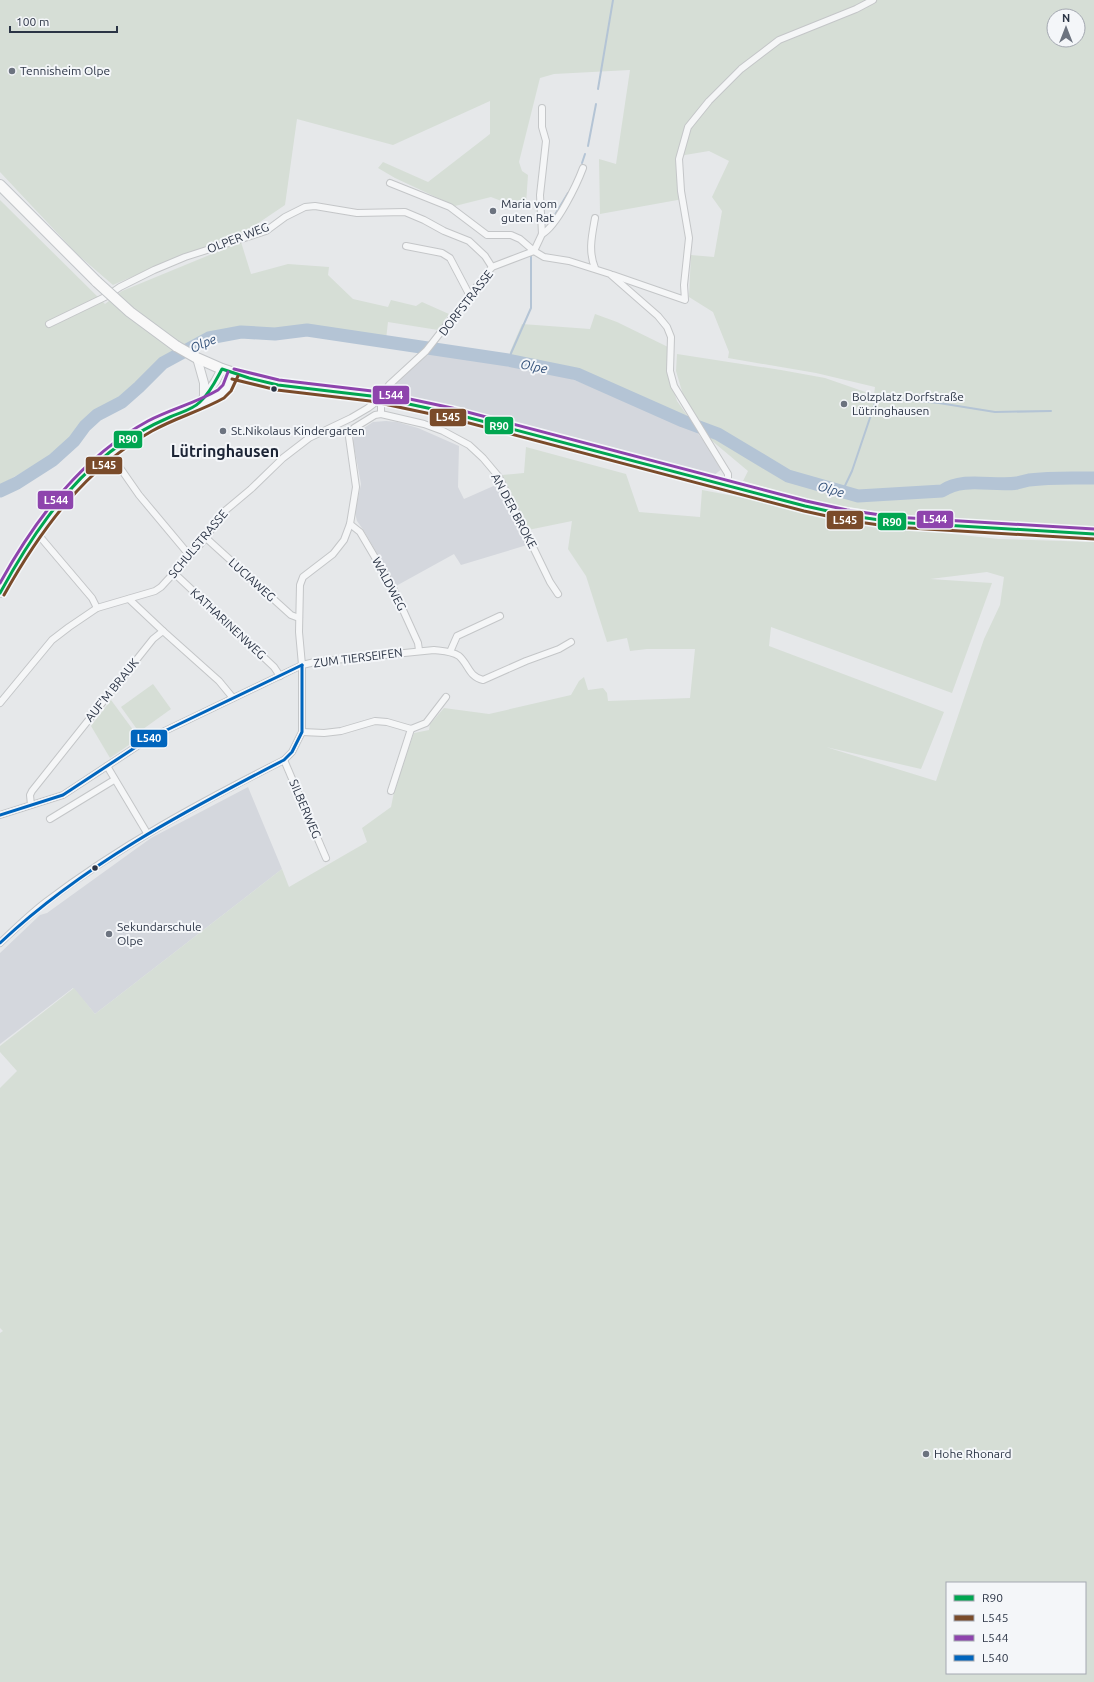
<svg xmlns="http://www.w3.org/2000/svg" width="1094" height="1682" font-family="Ubuntu,sans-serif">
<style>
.built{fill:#d4d7dd}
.green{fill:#d6ded6;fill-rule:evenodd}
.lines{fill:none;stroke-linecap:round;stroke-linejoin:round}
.stream{stroke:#b4c4d5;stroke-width:2}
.river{stroke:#b4c4d5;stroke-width:13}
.minor-casing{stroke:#c4c6c8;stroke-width:8}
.tertiary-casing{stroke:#c4c6c8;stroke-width:10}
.primary-casing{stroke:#c2c5c8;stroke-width:12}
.minor{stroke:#f5f6f7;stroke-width:6}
.tertiary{stroke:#f5f6f7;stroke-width:8}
.primary{stroke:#f8f8f8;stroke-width:10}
.primary-bridge-casing{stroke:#c2c5c8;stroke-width:12;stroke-linecap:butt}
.primary-bridge{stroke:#f8f8f8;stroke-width:10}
.bus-1-casing{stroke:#f4f6f9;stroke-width:6}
.bus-2-casing{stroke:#f4f6f9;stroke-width:6}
.bus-3-casing{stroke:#f4f6f9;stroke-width:6}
.bus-4-casing{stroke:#f4f6f9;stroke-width:6}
.bus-1{stroke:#00a651;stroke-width:3}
.bus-2{stroke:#7a4b2a;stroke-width:3}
.bus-3{stroke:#8e44ad;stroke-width:3}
.bus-4{stroke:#0065bd;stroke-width:3}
.poi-dot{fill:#6c737f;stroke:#f4f6f9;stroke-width:1.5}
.bus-dot{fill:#2b3445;stroke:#f4f6f9;stroke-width:1.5}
.labels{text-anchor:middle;stroke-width:4;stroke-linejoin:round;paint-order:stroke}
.poi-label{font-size:12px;fill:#2b3445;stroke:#f4f6f9;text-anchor:start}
.street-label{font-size:12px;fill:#2b3445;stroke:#f4f6f9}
.water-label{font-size:13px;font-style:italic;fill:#34527a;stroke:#f4f6f9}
.district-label{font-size:16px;font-weight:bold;fill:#1d2536;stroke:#f4f6f9}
.line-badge{stroke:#f4f6f9;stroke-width:1.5}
.badge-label{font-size:11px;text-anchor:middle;font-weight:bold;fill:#fff}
</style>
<rect width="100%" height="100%" fill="#e6e8ea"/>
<!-- built -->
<g class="built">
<polygon points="431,352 507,364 572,379 694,428 723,468 713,476 582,442 391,395 391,389 394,383"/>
<polygon points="386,421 397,422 418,428 459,446 458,487 464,499 498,484 527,545 461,565 454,554 396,586 364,531 357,521 355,513 361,484 353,441 355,434 373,422"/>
<polygon points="248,787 282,869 95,1014 73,988 0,1044 0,953 40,915 47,913 151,838"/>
</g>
<!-- green -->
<g class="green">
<path d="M0,0H1094V529C1002,524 910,519 819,502C793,497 768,488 743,481L748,471L711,440L684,398L676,371L677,354L781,370L825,378L874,395L875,387L816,373L728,358L729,352L713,312L689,297L691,255L714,257L722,211L712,197L729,161L709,151L685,155L679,159L683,199L600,214L599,159L616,164L630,70L554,74L540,78L519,162L522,171L528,175L526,204L522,209L491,197L455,206L395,178L378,168L383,162L428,182L490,134V101L393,145L297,119L285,205L239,236L175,258L113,285L77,254L0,172ZM1054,16H1078V40H1054Z"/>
<polygon points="0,200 105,304 122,291 241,242 251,274 288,264 329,267 328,275 353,299 388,307 391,300 416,306 422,302 449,314 438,330 388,322 386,339 302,326 276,331 242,328 208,335 161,361 122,397 85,421 73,438 54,454 0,485"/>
<polygon points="595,314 617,322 668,347 667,371 677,401 691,421 578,373 531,362 509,359 510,352 522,324 590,329"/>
<path d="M526,447L626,474L639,512L700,517L702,490L755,500L869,525L999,539L1094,542V1682H0V1333L3,1331L0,1328V1088L17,1071L0,1052V1046L74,988L95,1014L282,869L289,887L367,842L362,828L391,807L395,787L414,733L429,730L430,724L444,708L489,714L571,695L579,681L584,677L588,690L603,688L607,693L608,701L690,698L695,649H647L630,651L627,638L607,642L586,576L568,549L572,521L528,530L502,475L524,473ZM987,572L1004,577L1000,605L984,639L936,781L826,747L921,769L944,712L769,646L771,627L952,693L992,583L930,579ZM947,1583H1085V1673H947Z"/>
<polygon points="153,684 171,709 139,732 121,707"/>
<polygon points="111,700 139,738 110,758 91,726"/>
</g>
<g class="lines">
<!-- stream -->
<g class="stream">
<polyline points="598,89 613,0"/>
<polyline points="588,146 596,104"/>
<polyline points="582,163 585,154"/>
<polyline points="550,223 568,193"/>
<polyline points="508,360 531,308 531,256"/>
<polyline points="842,492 852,471 876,400 878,397 939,403 995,412 1051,411"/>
</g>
<!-- river -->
<path class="river" d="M0,491L17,483L53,460L74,441L85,426L97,415L122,402L139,387L163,363L209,338L241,332L275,334L307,330L508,360L577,374L683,421L718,434L788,476L858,496L942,491C964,476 994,487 1017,483C1021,482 1025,481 1029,480C1051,477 1073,478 1094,478"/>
<!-- minor casing -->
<g class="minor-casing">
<g id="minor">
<polyline points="390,183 450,207 487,235 511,235 520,239 534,251 544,257 569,261 610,274 658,316 667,327 671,337 670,371 674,386 728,474 728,485"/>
<path d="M595,218C592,235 588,251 595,268"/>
<path d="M542,234C557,226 577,184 583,168"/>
<polyline points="406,246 442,253 450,258 470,296"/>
<polyline points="534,251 542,234 540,195 546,141 542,127 542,108"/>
<polyline points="613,275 685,300 684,285 689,238 681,191 679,159 688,127 709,101 741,69 779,40 856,9 873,0"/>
<polyline points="49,324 107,296 120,287 154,270 185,257 266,231 285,217 305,207 315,206 357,213 405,212 424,220 444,231 469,241 485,256 492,267"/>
<polyline points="381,398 381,414 424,424 443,431 469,445 483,458 499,477 550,582 558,594"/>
<polyline points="109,452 139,495 190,556"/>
<polyline points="350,524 360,532 393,588 418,643 419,650"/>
<polyline points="36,532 92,598 97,608"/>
<polyline points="206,538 291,615 299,618"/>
<polyline points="174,573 274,667 280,676"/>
<polyline points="129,599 163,631"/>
<polyline points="450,652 457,636 500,616"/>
<polyline points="0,703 52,640 69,627 97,608 155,591 161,587 206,538 220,515 251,489 283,458 309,438 351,418 368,408 381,398 389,385 426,351 492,267 534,251"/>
<polyline points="302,732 324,733 341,731 375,721 387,722 411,729 426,723 446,697"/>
<polyline points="284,760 326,858"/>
<polyline points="107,766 147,833"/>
<polyline points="391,791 411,729"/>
<polyline points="31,805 30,795 32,791 153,639 163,631 219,681 233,698"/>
<path d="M0,815L63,795L148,739L302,665L315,662L434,650C442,651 452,651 459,656C469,665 469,677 483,680L526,661L559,649L571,642"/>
<polyline points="50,819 114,780"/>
<path d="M0,943C15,929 29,915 46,902C119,846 201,802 284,760L292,752L302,732V665L299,632L300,585L303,577L333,554L344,540L350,524L356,487L349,437L354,428L375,415L381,414"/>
</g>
</g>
<!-- tertiary casing -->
<g class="tertiary-casing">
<g id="tertiary">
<polyline points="197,358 204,383 204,396"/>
<polyline points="199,404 215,382 222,369"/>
<path d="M0,593C36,526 81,463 150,426C165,418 181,412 197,405C205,401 213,399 221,394L227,388L233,374"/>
</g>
</g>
<!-- primary casing -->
<g class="primary-casing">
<g id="primary">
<polyline points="0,185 97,282"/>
<polyline points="176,346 197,358 222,369 249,378 278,385 371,396 451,413 805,506 846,515 893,522 1094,534"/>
</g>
</g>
<!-- minor -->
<use href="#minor" class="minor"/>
<!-- tertiary -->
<use href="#tertiary" class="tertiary"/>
<!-- primary -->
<use href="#primary" class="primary"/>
<!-- primary-bridge casing -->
<g class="primary-bridge-casing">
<polyline id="primary-bridge" points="97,282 130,312 176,346"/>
</g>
<!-- primary-bridge -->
<use href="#primary-bridge" class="primary-bridge"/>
<!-- bus-1 casing -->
<g class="bus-1-casing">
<path id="bus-1" d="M0,593C29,540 62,490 110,452C128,438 149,426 170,417C181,412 192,410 200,402C210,393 216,380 222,369L249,378L278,385L371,396L451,413L805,506L846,515L893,522L1094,534"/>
</g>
<!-- bus-2 casing -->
<g class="bus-2-casing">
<g id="bus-2">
<polyline points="232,379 277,390 370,401 450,418 804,511 845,520 893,527 1094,539"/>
<path d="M4,595C41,529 85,469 152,431C175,418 201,411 224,398L231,391L238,376"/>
</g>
</g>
<!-- bus-3 casing -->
<g class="bus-3-casing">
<g id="bus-3">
<polyline points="234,369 279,380 372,391 452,408 806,501 847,510 894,517 1094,529"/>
<path d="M0,583C36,518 82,457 148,421C171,409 196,403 218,390L223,385L228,372"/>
</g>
</g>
<!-- bus-4 casing -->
<g class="bus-4-casing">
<g id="bus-4">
<polyline points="0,815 63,795 148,739 302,665"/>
<path d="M0,943C83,865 183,812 284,760L292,752L302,732V665"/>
</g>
</g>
<!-- bus-1 -->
<use href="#bus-1" class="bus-1"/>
<!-- bus-2 -->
<use href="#bus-2" class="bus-2"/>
<!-- bus-3 -->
<use href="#bus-3" class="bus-3"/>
<!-- bus-4 -->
<use href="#bus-4" class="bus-4"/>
</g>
<!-- markers -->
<g class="poi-dot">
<circle cx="12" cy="71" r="4"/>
<circle cx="493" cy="211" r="4"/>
<circle cx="844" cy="404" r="4"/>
<circle cx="223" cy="431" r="4"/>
<circle cx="109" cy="934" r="4"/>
<circle cx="926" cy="1454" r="4"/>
</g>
<g class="bus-dot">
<circle cx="274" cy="389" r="3.5"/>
<circle cx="95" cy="868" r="3.5"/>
</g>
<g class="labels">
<!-- poi labels -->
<g class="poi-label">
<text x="20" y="75">Tennisheim Olpe</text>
<text x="501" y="208">Maria vom<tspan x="501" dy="14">guten Rat</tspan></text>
<text x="852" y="401">Bolzplatz Dorfstraße<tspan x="852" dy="14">Lütringhausen</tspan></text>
<text x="231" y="435">St.Nikolaus Kindergarten</text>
<text x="117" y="931">Sekundarschule<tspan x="117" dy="14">Olpe</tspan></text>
<text x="934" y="1458">Hohe Rhonard</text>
</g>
<!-- street labels -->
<g class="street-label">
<text transform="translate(238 238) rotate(-21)" y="4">OLPER WEG</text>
<text transform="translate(466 303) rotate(-52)" y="4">DORFSTRASSE</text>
<text transform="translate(514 511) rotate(62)" y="4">AN DER BROKE</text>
<text transform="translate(198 544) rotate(-50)" y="4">SCHULSTRASSE</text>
<text transform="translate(252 580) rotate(42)" y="4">LUCIAWEG</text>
<text transform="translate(389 584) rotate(62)" y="4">WALDWEG</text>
<text transform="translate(228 624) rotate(43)" y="4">KATHARINENWEG</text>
<text transform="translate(358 658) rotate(-7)" y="4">ZUM TIERSEIFEN</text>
<text transform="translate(112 690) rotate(-51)" y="4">AUF'M BRAUK</text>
<text transform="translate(305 809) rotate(67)" y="4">SILBERWEG</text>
</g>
<!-- water labels -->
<g class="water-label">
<text transform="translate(203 343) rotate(-23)" y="5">Olpe</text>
<text transform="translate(534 366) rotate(11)" y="5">Olpe</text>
<text transform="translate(831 489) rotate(16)" y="5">Olpe</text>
</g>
<!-- district labels -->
<g class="district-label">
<text x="225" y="457">Lütringhausen</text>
</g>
</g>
<g class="line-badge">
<rect x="372" y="385" width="38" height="20" rx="4" fill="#8e44ad"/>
<rect x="429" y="408" width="38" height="19" rx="4" fill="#7a4b2a"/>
<rect x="484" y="416" width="30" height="19" rx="4" fill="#00a651"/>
<rect x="113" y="430" width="30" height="19" rx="4" fill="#00a651"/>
<rect x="85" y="456" width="38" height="19" rx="4" fill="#7a4b2a"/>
<rect x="37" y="490" width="37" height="20" rx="4" fill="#8e44ad"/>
<rect x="916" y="510" width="38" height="19" rx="4" fill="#8e44ad"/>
<rect x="826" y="510" width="38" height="20" rx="4" fill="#7a4b2a"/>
<rect x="877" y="512" width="30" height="19" rx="4" fill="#00a651"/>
<rect x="130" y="729" width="38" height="19" rx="4" fill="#0065bd"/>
</g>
<g class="badge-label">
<text x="391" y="399">L544</text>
<text x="448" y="421">L545</text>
<text x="499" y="430">R90</text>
<text x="128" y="443">R90</text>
<text x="104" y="469">L545</text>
<text x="56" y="504">L544</text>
<text x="935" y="523">L544</text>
<text x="845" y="524">L545</text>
<text x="892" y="526">R90</text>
<text x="149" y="742">L540</text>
</g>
<!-- legend -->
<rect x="946" y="1582" width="140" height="92" fill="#f4f6f9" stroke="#a4a8b1"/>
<rect x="954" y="1595" width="20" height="6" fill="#00a651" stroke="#a4a8b1"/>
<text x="982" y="1602" font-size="12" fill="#2b3445">R90</text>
<rect x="954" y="1615" width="20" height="6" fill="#7a4b2a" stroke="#a4a8b1"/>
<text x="982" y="1622" font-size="12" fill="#2b3445">L545</text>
<rect x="954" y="1635" width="20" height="6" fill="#8e44ad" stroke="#a4a8b1"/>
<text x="982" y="1642" font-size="12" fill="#2b3445">L544</text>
<rect x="954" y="1655" width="20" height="6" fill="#0065bd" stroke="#a4a8b1"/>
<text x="982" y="1662" font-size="12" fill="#2b3445">L540</text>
<!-- north arrow -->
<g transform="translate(1066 28)"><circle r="19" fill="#f4f6f9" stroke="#a4a8b1"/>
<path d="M0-3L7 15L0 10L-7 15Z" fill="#6c737f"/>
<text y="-6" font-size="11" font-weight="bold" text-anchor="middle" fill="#2b3445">N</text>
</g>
<!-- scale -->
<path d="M10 26v6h107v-6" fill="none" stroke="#2b3445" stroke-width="2"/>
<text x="16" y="26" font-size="12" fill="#2b3445" stroke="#f4f6f9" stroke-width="3" paint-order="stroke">100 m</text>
</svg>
